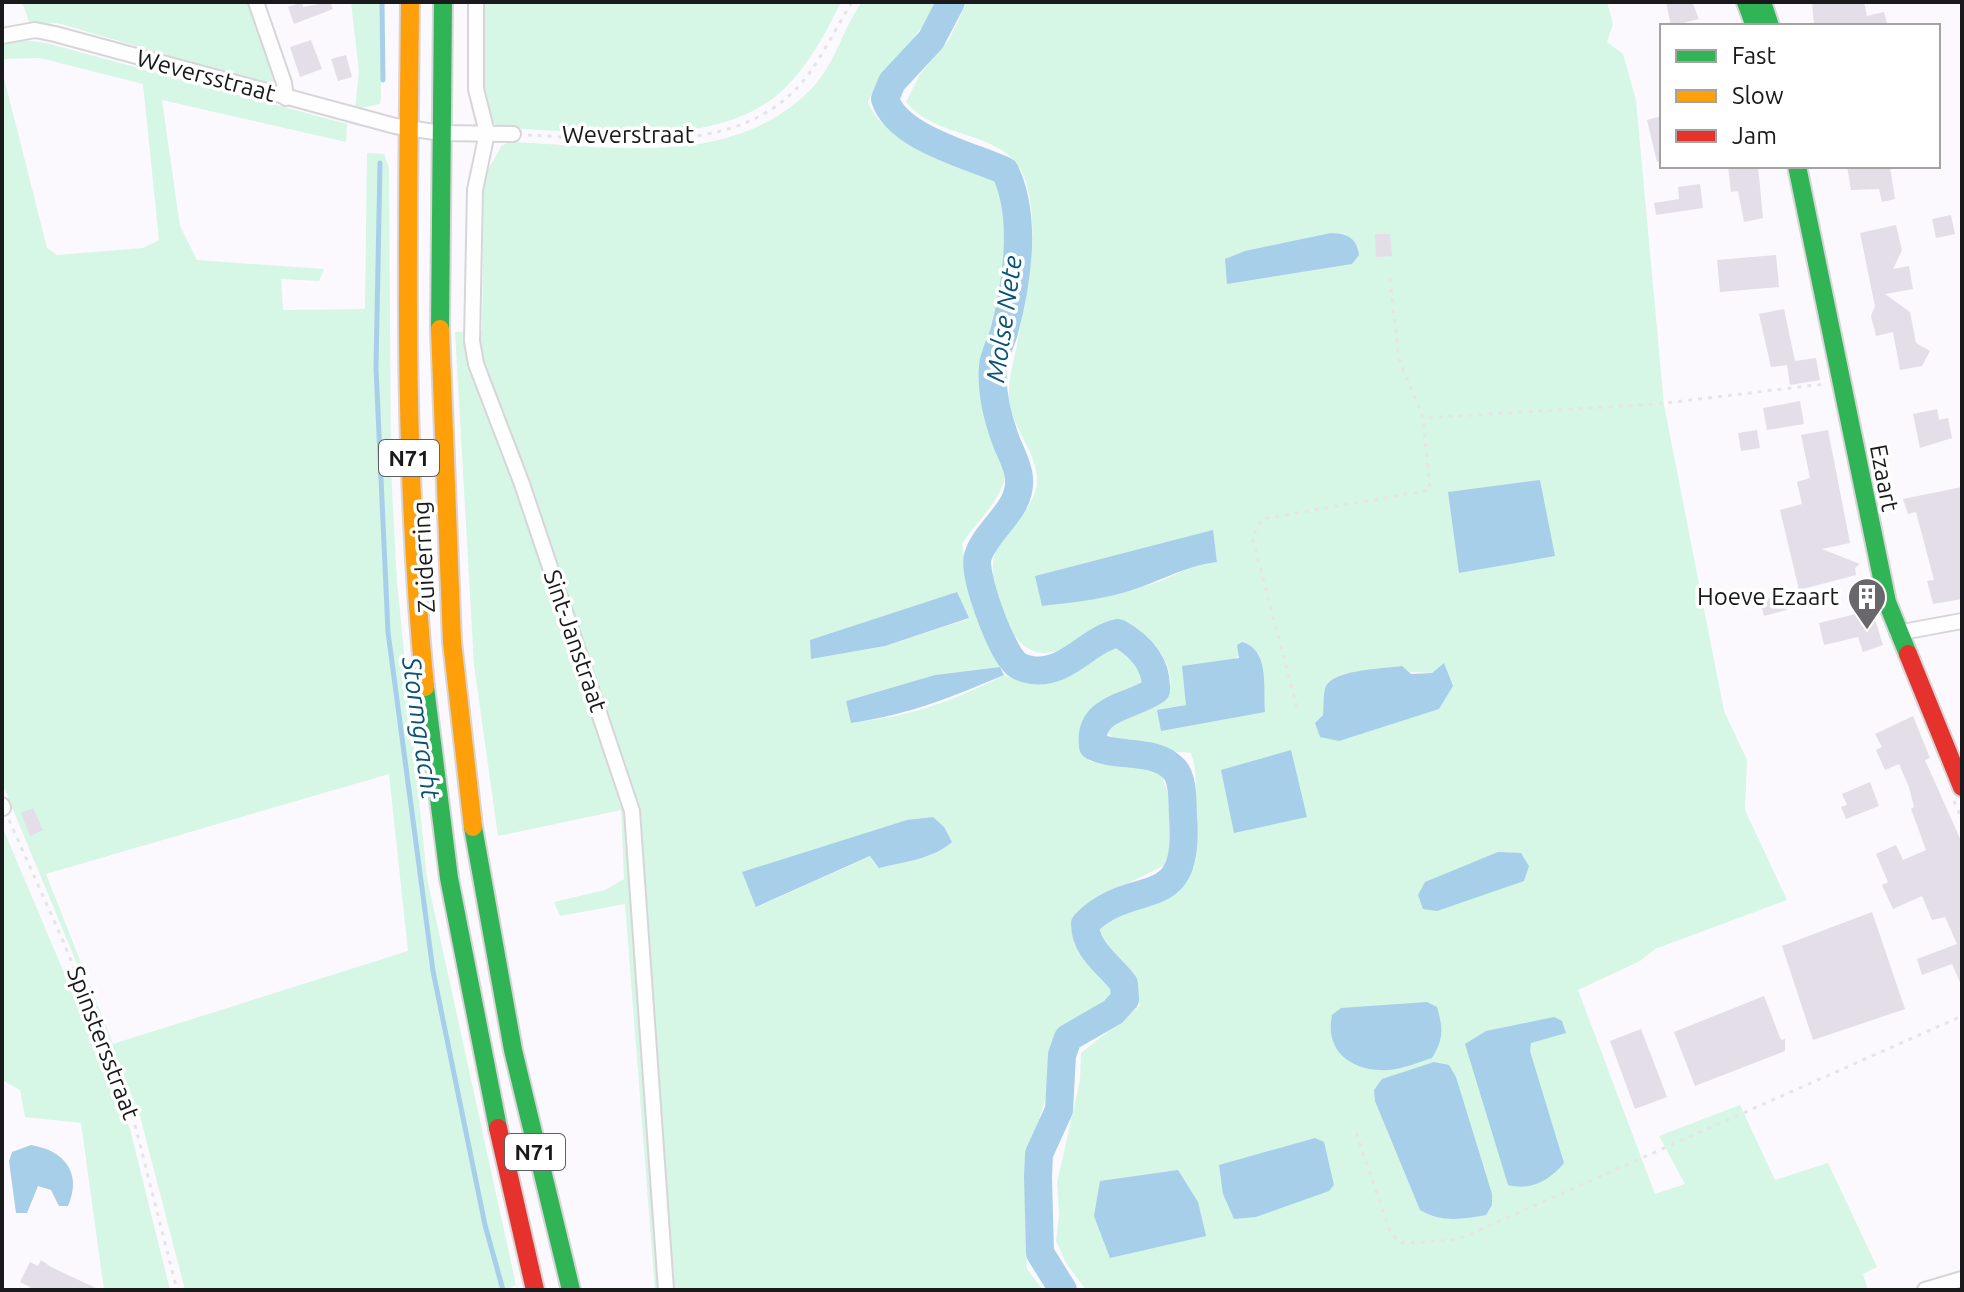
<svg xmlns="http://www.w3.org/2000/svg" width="1964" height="1292" font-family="Ubuntu,sans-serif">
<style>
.green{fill:#d6f6e6;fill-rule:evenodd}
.water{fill:#a7cfe9}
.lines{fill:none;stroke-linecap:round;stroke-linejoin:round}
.stream{stroke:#a7cfe9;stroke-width:5}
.river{stroke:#a7cfe9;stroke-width:28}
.building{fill:#e3dee7}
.street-casing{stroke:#d7d5d8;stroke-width:18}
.fast-casing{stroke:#d7d5d8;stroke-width:22}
.slow-casing{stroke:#d7d5d8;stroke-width:22}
.jam-casing{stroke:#d7d5d8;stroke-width:22}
.path{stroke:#e6e5e6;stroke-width:3;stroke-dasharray:4 6;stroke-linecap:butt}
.street{stroke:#fefeff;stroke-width:14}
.fast{stroke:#30b455;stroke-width:18}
.slow{stroke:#ff9f0a;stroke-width:18}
.jam{stroke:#e5322d;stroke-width:18}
.labels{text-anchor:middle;stroke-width:7;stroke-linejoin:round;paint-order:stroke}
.shield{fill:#fff;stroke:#5f5e60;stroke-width:2}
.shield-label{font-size:22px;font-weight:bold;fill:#1a191c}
.street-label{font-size:24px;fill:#1a191c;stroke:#fff}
.poi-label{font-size:24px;fill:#1a191c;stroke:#fff;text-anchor:end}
.water-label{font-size:26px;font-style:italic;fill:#095376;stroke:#fff}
</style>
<rect width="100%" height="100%" fill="#fbf9fd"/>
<!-- green -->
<g class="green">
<polygon points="22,2 264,2 291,91 57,23 30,24"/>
<polygon points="351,2 381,2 381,97 380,104 355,109 359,72"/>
<path d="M483,2H841C827,31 808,66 784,89C716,153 586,130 500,128C471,107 482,36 483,2Z"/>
<path d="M862,2H938C918,39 885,64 868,102C887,152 967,150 994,182C1028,222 987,322 983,366C982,386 982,408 988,427C994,443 1009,460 1005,478C999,503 975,523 962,544L968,582L1000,667L935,675L846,701L851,722C904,719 957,700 1004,675C1069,703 1070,655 1123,647C1172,700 1129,681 1098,703C1089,710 1084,726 1079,737L1082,751L1091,762L1140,766L1160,772C1174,799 1172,834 1167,864L1090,902L1071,925C1080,948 1090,969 1111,983L1113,995L1056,1036L1051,1046L1049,1087L1028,1156L1025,1218L1027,1269L1043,1290H655L625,904L560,916L554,902L605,890L624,879L621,810L498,836L474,665L455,332L482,331L484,177L502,145L511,142C614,146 734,170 813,87C836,62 843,28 862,2ZM956,592L968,619L885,646L811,659ZM952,841L880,868L871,856L757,907L742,872Z"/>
<path d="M967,2H1607L1613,24L1607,42L1623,54L1636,100L1664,405L1724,711L1747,760L1745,810L1787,900L1655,949L1640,961L1578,990L1655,1194L1685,1184L1659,1136L1740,1105L1775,1180L1828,1163L1877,1267L1863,1274L1868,1290H1086L1066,1263L1056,1241L1059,1215L1057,1183L1080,1080L1081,1053L1140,1006C1134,976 1105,955 1094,925L1099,918C1130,909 1184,901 1194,865C1199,850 1196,831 1196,815C1195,794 1198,773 1191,753C1164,750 1124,752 1105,730C1121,706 1156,712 1171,683C1166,646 1147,634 1114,619C1094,629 1068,653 1044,653C1006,653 984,578 996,550C1005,528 1030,514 1036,489C1043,457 1011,430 1009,398C1008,380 1014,361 1017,344C1026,293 1041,233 1026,182C1010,128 937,142 906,102L920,74L949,40ZM1213,531L1217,562C1189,565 1182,573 1158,582C1126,593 1093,598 1059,604L1035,576ZM1240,654L1264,712L1158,710L1186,705ZM1444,663L1439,709L1315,723L1323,715L1333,679L1377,670L1432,673Z"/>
<path d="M23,40L46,43L347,124L346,142L162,100L180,226L197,260L324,269L319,281L281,279L283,310L365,309L367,153L384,154L389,168L391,471L397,582L427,878L516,1285L505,1290H185L140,1116L2,783V70L47,248L57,255L143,248L159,240L143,84L40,58L2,59V45ZM389,774L408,951L113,1044L46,874Z"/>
<polygon points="2,826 130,1129 170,1290 104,1290 81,1123 25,1117 20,1090 2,1080"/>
</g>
<!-- water -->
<g class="water">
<path d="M1331,233C1348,234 1356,237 1359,255L1352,264L1227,284L1225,259L1245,251Z"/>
<polygon points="1540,480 1555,556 1459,573 1448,492"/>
<path d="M1213,530L1217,562C1183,566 1156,584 1122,593C1097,600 1068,603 1042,606L1035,576Z"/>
<polygon points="957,592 969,618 885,646 811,659 810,640"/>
<path d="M1242,642C1270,650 1263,688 1265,712L1161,731L1157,710L1186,705L1182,666L1239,658L1237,645Z"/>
<path d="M1444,663L1453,686L1439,709L1339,741L1320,737L1315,723L1323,715C1324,707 1323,697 1325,689C1330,669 1384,669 1402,666L1411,674L1432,673Z"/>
<path d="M1000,667L1004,675C949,698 911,714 851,723L846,701L935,675Z"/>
<polygon points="1291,750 1307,817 1234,833 1221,770"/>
<path d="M933,817L944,827L952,842C933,859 903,862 879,868L870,856L756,907L742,872L907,820Z"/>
<polygon points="1498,852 1521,853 1529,866 1524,881 1437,911 1423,909 1418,895 1425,882"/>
<path d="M1427,1002L1437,1007C1443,1028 1444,1039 1432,1058C1419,1062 1403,1069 1389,1070C1354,1072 1324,1053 1332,1015L1341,1008Z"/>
<path d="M1554,1017L1562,1021L1566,1033L1531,1043L1530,1051L1564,1163C1550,1180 1531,1191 1508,1185L1465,1044L1486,1031Z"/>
<path d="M1434,1062L1449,1065L1456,1077L1492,1194V1205L1486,1215C1462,1219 1442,1223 1420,1210L1375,1101L1374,1090L1382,1079Z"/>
<polygon points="1315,1138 1324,1142 1334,1185 1329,1191 1256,1217 1234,1219 1223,1194 1219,1165"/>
<path d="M31,1145C63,1150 83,1172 68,1206H59L51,1190L38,1186L27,1213H16L9,1161L12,1152Z"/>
<polygon points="1178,1170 1198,1202 1206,1236 1110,1258 1094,1216 1100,1181"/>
</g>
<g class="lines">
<!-- stream -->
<g class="stream">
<polyline points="382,2 383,80"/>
<polyline points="380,163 376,368 388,632 433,971 485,1225 503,1290"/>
</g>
<!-- river -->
<path class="river" d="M951,2L931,40L892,82L885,99C897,138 970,155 1005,171C1027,217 1017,283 1004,332C1001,343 994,355 993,366C991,390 997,416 1005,438C1009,450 1018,464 1019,478C1022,510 987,528 978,556C972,574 1001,650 1015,663C1019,667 1026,669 1032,670C1066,675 1087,640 1118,633C1141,646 1157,664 1156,690C1131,708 1088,706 1093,746C1116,758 1155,748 1174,769C1184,779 1182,803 1183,816C1191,918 1134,874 1085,924C1085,950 1110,965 1124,984L1125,999L1113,1012L1068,1038L1062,1055L1059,1110L1039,1154L1038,1177L1040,1253L1063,1290"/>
</g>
<!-- building -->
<g class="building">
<polygon points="302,2 303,7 330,2 333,9 294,24 288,7"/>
<polygon points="1666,2 1692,2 1699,19 1671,26"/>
<polygon points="1812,2 1864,2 1867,16 1884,12 1888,26 1814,26"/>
<polygon points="311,40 322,69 300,77 290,47"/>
<polygon points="346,55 352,77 338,81 331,59"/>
<polygon points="1662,116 1662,161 1657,162 1647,120"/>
<polygon points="1728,166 1758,166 1763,218 1744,222 1738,191 1731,192"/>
<polygon points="1847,166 1890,167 1895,199 1882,202 1879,189 1851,190"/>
<polygon points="1700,184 1703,208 1656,215 1654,203 1679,199 1678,187"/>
<polygon points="1951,215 1955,234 1936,238 1932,219"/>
<polygon points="1896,225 1902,250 1893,269 1909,266 1913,289 1885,294 1910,312 1916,343 1930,351 1922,366 1900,370 1893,332 1876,336 1871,316 1875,306 1860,233"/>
<polygon points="1375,234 1390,234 1392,256 1376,257"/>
<polygon points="1776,255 1779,287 1720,292 1717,260"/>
<polygon points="1784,309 1795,361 1816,358 1820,380 1790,385 1787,365 1771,367 1759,314"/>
<polygon points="1800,401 1804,424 1767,430 1763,408"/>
<polygon points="1937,409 1939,420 1948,418 1952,438 1920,448 1913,414"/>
<polygon points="1757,430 1760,448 1741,451 1738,433"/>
<polygon points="1828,430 1850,543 1822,549 1860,564 1855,568 1856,575 1799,590 1780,510 1802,504 1797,482 1810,478 1801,435"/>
<polygon points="1962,487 1962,599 1933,604 1927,581 1934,580 1916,512 1908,514 1903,499"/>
<polygon points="1783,594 1787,610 1764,616 1760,601"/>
<polygon points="1872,610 1883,645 1863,652 1858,637 1824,645 1819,623"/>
<polygon points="1913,716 1930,758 1925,760 1962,843 1962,987 1952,964 1922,975 1917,959 1957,944 1945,917 1932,920 1922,896 1893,909 1882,885 1888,882 1876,854 1896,845 1903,860 1926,850 1911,809 1914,807 1909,787 1899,764 1885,770 1876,750 1882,747 1875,734"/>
<polygon points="1870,782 1879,806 1846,819 1841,807 1847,805 1842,794"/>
<polygon points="33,808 43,830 30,836 21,813"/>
<polygon points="1872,912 1905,1009 1813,1040 1782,946"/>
<polygon points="1764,996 1781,1040 1785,1039 1785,1051 1695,1086 1674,1032"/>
<polygon points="1641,1029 1667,1097 1635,1109 1610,1041"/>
<polygon points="41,1260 51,1267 100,1290 29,1290 30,1287 20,1282 30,1262 38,1266"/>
</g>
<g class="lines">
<!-- street casing -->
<g class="street-casing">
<g id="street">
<polyline points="256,2 284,83 286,98"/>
<polyline points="476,2 476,89 487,133 475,190 472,341 476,364 522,484 632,811 666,1290"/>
<polyline points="2,36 35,30 55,34 395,126 441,133 513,134"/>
<polyline points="1897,633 1962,621"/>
<polyline points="2,805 3,808"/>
<polyline points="1925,1290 1962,1279"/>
</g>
</g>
<!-- fast casing -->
<g class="fast-casing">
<g id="fast">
<polyline points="1746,2 1755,26"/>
<polyline points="1762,2 1770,26"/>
<polyline points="1797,166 1887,602 1908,654"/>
<polyline points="440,329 443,2"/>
<polyline points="425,687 449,878 498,1128"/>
<polyline points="473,827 513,1050 571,1290"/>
</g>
</g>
<!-- slow casing -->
<g class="slow-casing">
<g id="slow">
<path d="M410,2C408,230 402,459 425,687"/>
<polyline points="440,329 452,642 473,827"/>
</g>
</g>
<!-- jam casing -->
<g class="jam-casing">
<g id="jam">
<polyline points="1908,654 1962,787"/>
<polyline points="498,1128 535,1290"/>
</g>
</g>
<!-- path -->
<g class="path">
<path d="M528,135C619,139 744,160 808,75C824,53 837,26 852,2"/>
<polyline points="1390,279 1399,359 1423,418 1657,404 1825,384"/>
<polyline points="1297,707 1252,537 1262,519 1430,490 1423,418"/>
<polyline points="1954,801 1962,820"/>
<polyline points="9,820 64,943 134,1121 177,1290"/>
<polyline points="1356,1133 1391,1234 1402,1243 1457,1240 1962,1016"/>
</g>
<!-- street -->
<use href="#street" class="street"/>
<!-- fast -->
<use href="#fast" class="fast"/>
<!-- slow -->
<use href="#slow" class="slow"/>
<!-- jam -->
<use href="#jam" class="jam"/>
</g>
<!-- icons -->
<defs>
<g id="building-pin" transform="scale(2)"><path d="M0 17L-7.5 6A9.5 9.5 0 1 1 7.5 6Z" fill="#69676b" stroke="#fff"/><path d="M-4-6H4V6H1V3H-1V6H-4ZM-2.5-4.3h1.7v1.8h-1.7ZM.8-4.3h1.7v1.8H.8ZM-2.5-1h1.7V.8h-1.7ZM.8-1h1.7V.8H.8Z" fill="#fff"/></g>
</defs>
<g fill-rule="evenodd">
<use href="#building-pin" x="1867" y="597"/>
</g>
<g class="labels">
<!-- shield labels -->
<g class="shield">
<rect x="379" y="440" width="60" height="36" rx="6"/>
<rect x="505" y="1134" width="60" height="36" rx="6"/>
</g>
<g class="shield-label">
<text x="409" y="466">N71</text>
<text x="535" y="1160">N71</text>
</g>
<!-- street labels -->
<g class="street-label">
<text transform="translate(206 76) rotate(15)" y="8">Weversstraat</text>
<text x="628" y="143">Weverstraat</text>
<text transform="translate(1884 478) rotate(79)" y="8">Ezaart</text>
<text transform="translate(424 557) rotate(-93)" y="8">Zuiderring</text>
<text transform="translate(575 641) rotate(71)" y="8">Sint-Janstraat</text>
<text transform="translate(103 1043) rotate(69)" y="8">Spinstersstraat</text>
</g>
<!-- poi labels -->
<g class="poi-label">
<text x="1839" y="605">Hoeve Ezaart</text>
</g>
<!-- water labels -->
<g class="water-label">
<text transform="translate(1004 319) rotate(-82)" y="9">Molse Nete</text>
<text transform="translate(421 728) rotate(82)" y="9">Stormgracht</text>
</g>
</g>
<!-- border -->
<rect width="1964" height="1292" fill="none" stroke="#1a191c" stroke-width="8"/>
<!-- legend -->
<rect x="1660" y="24" width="280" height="144" fill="#ffffff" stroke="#a3a3a4" stroke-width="2"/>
<rect x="1676" y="50" width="40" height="12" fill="#30b455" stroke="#a3a3a4" stroke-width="2"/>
<text x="1732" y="64" font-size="24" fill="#1a191c">Fast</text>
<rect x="1676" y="90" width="40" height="12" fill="#ff9f0a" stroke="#a3a3a4" stroke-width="2"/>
<text x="1732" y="104" font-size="24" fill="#1a191c">Slow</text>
<rect x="1676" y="130" width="40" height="12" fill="#e5322d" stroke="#a3a3a4" stroke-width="2"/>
<text x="1732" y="144" font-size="24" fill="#1a191c">Jam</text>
</svg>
